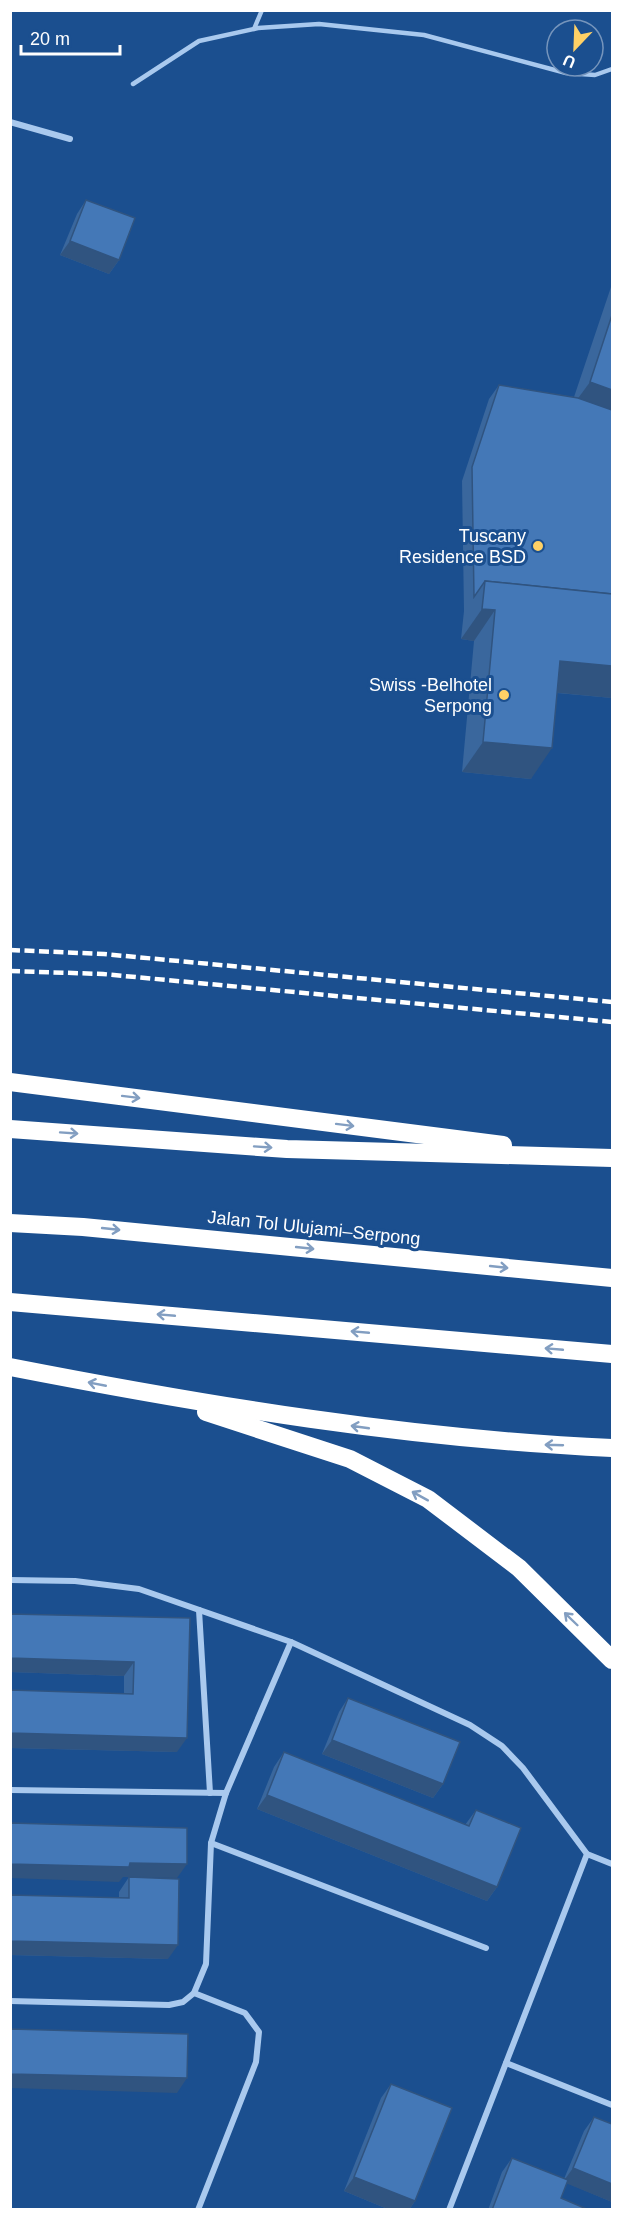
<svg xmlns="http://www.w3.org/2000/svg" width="623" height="2220" font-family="Arial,sans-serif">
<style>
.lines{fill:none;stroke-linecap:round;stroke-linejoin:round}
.lane{stroke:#a9c9ee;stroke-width:4.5}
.street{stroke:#a9c9ee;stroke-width:6}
.highway{stroke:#fff;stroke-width:18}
.rail{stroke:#fff;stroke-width:4.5;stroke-dasharray:10 4.5;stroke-linecap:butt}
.wall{fill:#3a679d}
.shaded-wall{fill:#305480}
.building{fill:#4478b7;stroke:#305480;stroke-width:1.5}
.oneway{stroke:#829ec1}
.poi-dot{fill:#ffd166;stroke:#1b4f8f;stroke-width:2}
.labels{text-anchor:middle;stroke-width:6;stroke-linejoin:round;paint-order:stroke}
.poi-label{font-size:18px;fill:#fff;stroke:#1b4f8f;text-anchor:end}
.street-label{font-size:18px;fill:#fff;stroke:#1b4f8f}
</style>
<rect width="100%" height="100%" fill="#1b4f8f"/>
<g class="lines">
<!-- lane -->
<g class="lane">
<polyline points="254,29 262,10"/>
<polyline points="133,84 199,41 258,28 319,24 424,35 566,73 595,75 612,69"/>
</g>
<!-- street -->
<g class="street">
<polyline points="10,122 70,139"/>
<polyline points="10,1580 75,1581 139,1589 291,1642 470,1725 502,1746 523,1768 587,1854 612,1864"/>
<polyline points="199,1610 210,1793"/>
<polyline points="10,1790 226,1793"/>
<polyline points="211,1843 486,1948"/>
<polyline points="194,1993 245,2013 259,2032 256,2062 198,2210"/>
<polyline points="10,2001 169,2005 183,2002 194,1993 206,1964 211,1843 226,1793 291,1642"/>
<polyline points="506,2063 612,2105"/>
<polyline points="449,2210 587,1854"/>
</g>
<!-- highway -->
<g class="highway">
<polyline points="10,1082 503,1145"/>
<polyline points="10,1129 287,1149 612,1158"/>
<polyline points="10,1223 83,1227 612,1278"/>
<polyline points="10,1302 612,1354"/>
<path d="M10,1367C210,1406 410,1439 612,1448"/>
<polyline points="206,1412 350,1459 428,1499 519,1568 612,1660"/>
</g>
<!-- rail -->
<g class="rail">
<polyline points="10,950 104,954 612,1002"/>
<polyline points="10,971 103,974 612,1022"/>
</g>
</g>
<!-- wall -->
<g class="wall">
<polygon points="86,200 119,260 109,274 60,255 77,214"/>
<polygon points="612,284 612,698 557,693 531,779 462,772 474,641 461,639 464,611 462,481 489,399 499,385 574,397"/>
<polygon points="190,1618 177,1752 10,1748 10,1690 124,1694 124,1676 10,1672"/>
<polygon points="348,1698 443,1784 433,1798 322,1754 339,1712"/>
<polygon points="284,1752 465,1825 476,1810 497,1887 487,1901 257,1809 274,1767"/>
<polygon points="129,1877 168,1959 10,1955 10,1895 119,1898 119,1892"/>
<polygon points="391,2084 415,2201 409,2210 390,2210 344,2191 381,2098"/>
<polygon points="594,2117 612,2202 567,2183 561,2198 589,2210 488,2210 502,2172 512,2158 564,2179 584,2131"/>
</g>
<!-- shaded-wall -->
<g class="shaded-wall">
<polygon points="70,241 119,260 109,274 60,255"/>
<polygon points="590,382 612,390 612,427 568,412"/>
<polygon points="482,609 495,610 474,641 461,639"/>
<polygon points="560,661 612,666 612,698 539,691"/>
<polygon points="483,742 552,748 531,779 462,772"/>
<polygon points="10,1658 134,1662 124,1676 10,1672"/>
<polygon points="10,1733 187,1738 177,1752 10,1748"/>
<polygon points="332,1740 443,1784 433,1798 322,1754"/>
<polygon points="267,1795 497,1887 487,1901 257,1809"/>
<polygon points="130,1863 187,1864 177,1878 123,1877 119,1882 10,1878 10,1864"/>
<polygon points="10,1941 178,1945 168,1959 10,1955"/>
<polygon points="10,2074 187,2078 177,2093 10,2088"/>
<polygon points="573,2168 612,2184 612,2202 563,2182"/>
<polygon points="354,2177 415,2201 409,2210 390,2210 344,2191"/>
</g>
<!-- building -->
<g class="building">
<polygon points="86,200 135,218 119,260 70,241"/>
<polygon points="612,315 612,390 590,382"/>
<polygon points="499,385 578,398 612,410 612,594 485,581 474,597 472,467"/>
<polygon points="485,581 612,594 612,666 560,661 552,748 483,742 495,610 482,609"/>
<polygon points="10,1614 190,1618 187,1738 10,1733 10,1690 133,1694 134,1662 10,1658"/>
<polygon points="348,1698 460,1742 443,1784 332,1740"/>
<polygon points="284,1752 469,1826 476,1810 521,1828 497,1887 267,1795"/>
<polygon points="10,1823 187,1828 187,1864 130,1863 129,1867 10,1864"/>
<polygon points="129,1877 179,1879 178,1945 10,1941 10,1895 129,1898"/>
<polygon points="10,2029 188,2034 187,2078 10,2074"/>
<polygon points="391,2084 452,2108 415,2201 354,2177"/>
<polygon points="594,2117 612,2124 612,2184 573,2168"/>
<polygon points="512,2158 568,2180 561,2198 589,2210 492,2210"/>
</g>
<!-- one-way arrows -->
<defs><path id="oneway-shaft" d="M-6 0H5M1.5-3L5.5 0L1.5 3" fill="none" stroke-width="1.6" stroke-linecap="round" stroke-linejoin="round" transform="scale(1.5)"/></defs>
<g class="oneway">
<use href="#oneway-shaft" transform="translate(131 1097) rotate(7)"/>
<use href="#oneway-shaft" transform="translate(345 1125) rotate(7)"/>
<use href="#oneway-shaft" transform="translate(69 1133) rotate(4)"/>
<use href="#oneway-shaft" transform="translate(263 1147) rotate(4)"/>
<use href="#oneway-shaft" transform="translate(111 1229) rotate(6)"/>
<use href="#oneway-shaft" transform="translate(305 1248) rotate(6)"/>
<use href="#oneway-shaft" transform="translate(499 1267) rotate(6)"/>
<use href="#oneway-shaft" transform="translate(166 1315) rotate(-175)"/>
<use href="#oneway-shaft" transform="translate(360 1332) rotate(-175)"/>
<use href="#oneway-shaft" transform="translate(554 1349) rotate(-175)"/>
<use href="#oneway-shaft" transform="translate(97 1384) rotate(-169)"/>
<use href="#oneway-shaft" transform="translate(360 1427) rotate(-172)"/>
<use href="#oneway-shaft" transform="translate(554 1445) rotate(-178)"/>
<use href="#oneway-shaft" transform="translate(420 1496) rotate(-151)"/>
<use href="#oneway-shaft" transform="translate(571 1619) rotate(-136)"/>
</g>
<!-- markers -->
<g class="poi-dot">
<circle cx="538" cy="546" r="6"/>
<circle cx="504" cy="695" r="6"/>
</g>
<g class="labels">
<!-- poi labels -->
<g class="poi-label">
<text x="526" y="542">Tuscany<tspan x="526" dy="21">Residence BSD</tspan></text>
<text x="492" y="691">Swiss -Belhotel<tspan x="492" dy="21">Serpong</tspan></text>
</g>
<!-- street labels -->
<g class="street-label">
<text transform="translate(314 1228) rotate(6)" y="6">Jalan Tol Ulujami–Serpong</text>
</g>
</g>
<!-- border -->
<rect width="623" height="2220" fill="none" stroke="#ffffff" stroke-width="24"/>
<!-- north arrow -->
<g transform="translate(575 48) rotate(203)"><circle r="28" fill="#1b4f8f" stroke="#7695bc" stroke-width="1.5"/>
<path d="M0-4.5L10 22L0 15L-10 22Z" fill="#ffd166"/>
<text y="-9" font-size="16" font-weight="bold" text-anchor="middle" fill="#ffffff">U</text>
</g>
<!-- scale -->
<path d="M21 45v9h99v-9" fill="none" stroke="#ffffff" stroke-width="3"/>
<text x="30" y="45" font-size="18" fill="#ffffff" stroke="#1b4f8f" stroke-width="4.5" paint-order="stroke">20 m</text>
</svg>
